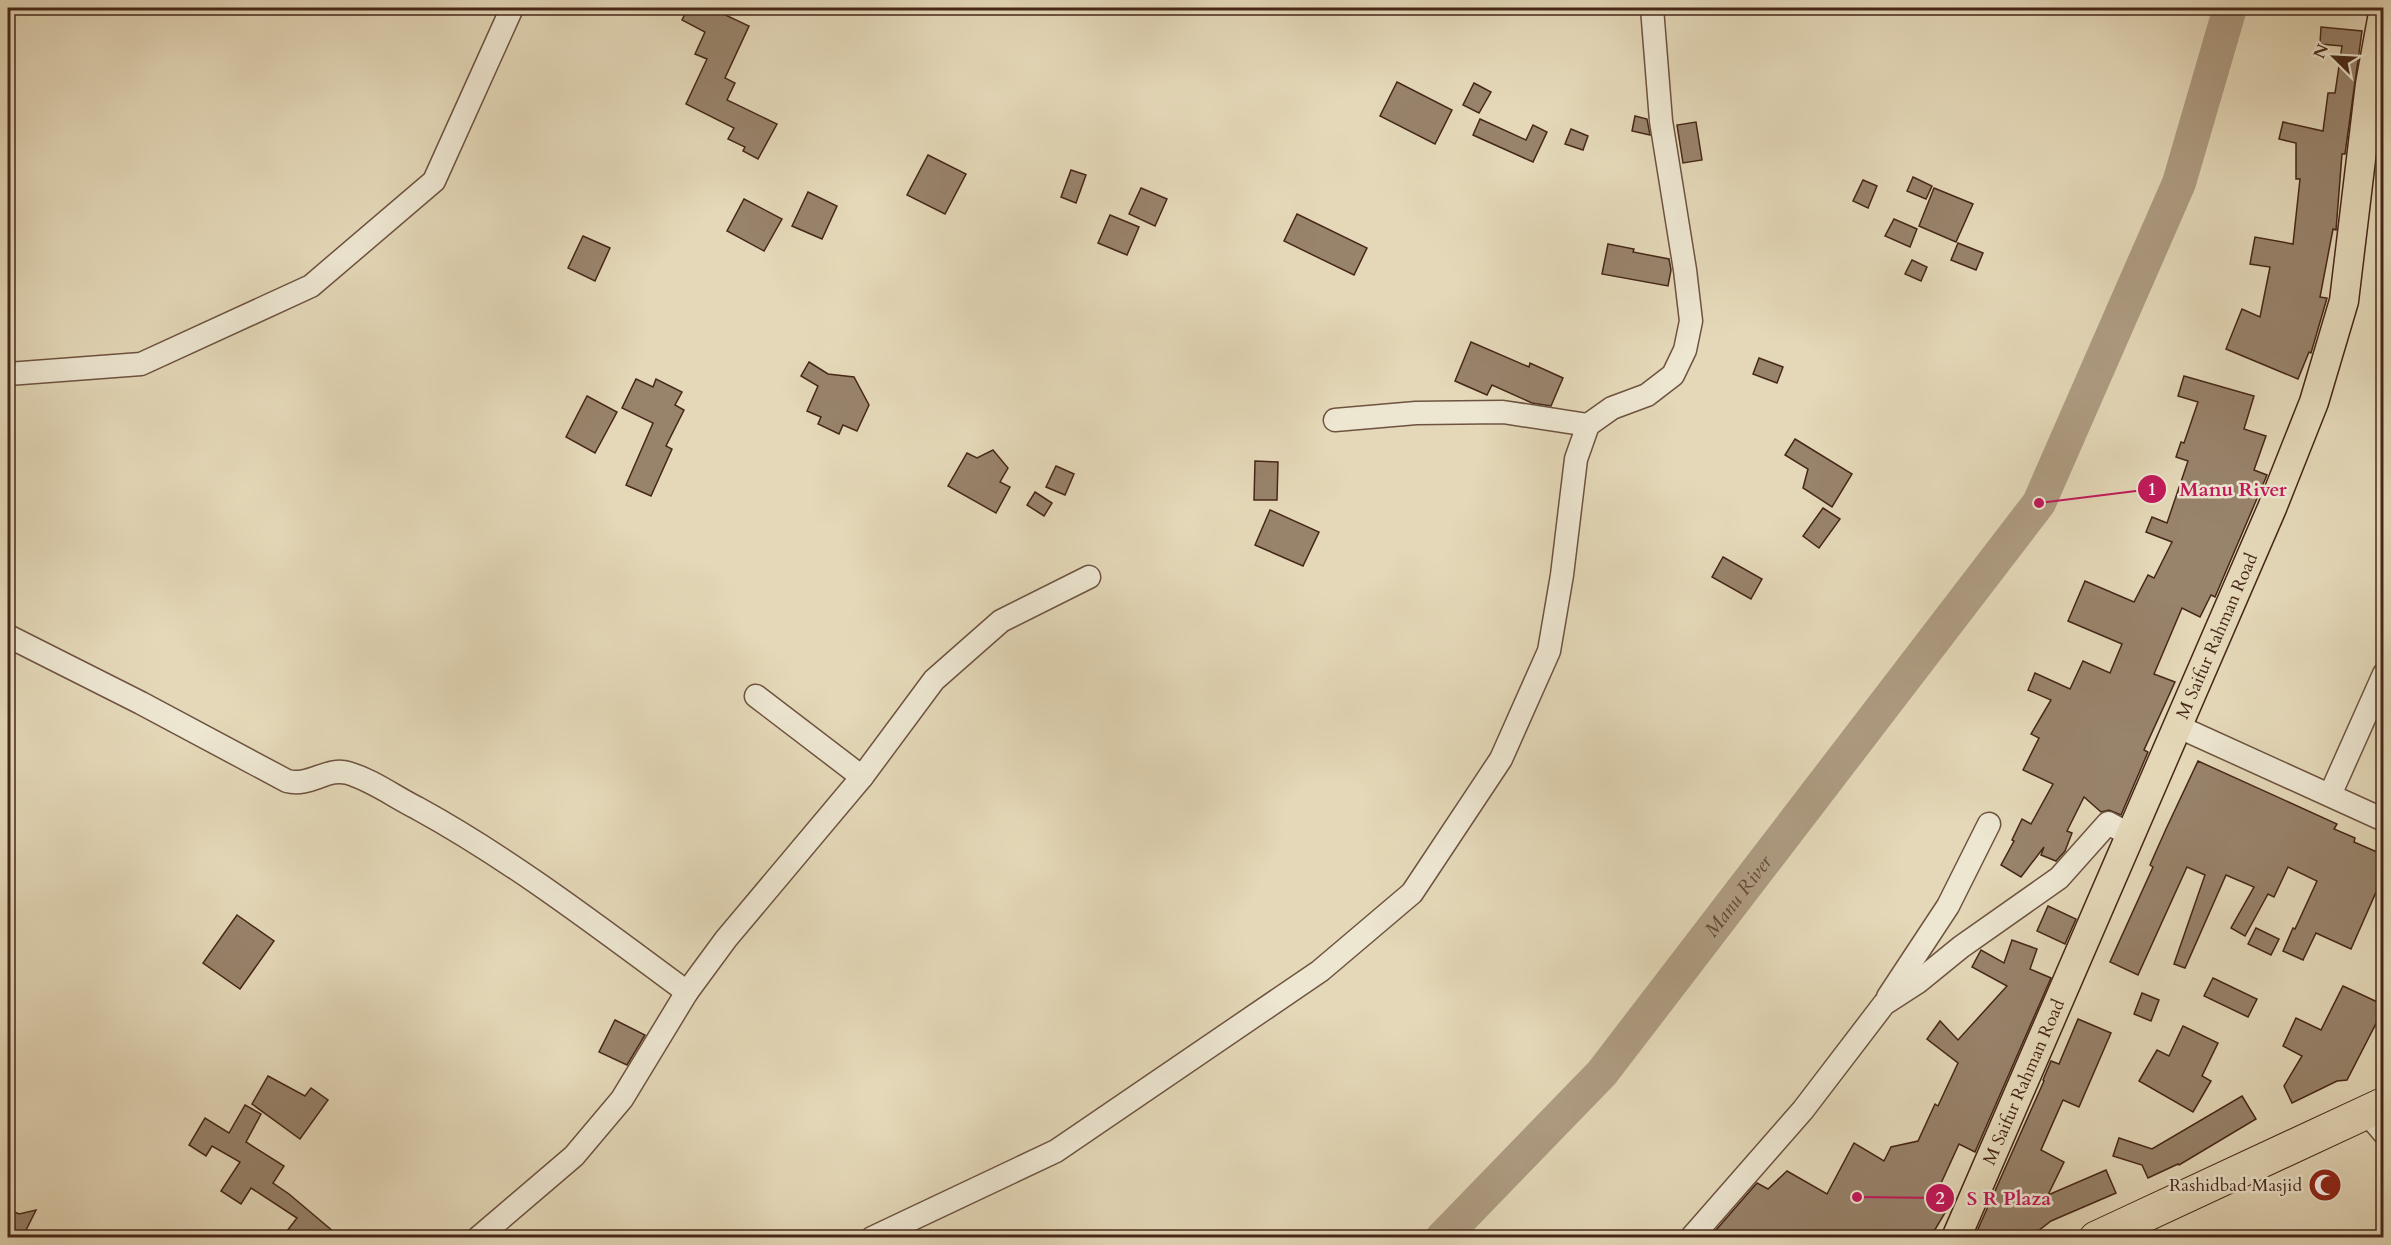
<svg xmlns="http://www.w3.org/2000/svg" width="2391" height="1245" font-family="Cardo,serif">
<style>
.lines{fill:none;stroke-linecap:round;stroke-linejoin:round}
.river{stroke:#ae9c82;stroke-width:34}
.building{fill:#98836b;stroke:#462718;stroke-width:1.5}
.minor-casing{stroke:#6e5340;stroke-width:25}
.major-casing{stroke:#462718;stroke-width:31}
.highway-casing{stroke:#462718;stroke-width:35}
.minor{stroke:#ede6d1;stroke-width:22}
.major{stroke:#e4d8b8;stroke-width:28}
.highway{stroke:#e4d8b8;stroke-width:33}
.labels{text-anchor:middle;stroke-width:5;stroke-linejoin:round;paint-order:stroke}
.street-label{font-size:18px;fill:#462718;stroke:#ede6d1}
.poi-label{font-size:18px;fill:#462718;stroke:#ede6d1;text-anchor:end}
.water-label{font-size:20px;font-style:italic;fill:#654a38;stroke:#ede6d1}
.leader{fill:none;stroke:#c2185b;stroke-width:2}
.callout-dot{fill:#c2185b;stroke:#ede6d1;stroke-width:2}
.mark-label{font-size:18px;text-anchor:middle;font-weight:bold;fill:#fff}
.callout-label{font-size:20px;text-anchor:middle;font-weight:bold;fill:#c2185b;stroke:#ede6d1;stroke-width:5;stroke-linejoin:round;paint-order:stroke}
</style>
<rect width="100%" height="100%" fill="#e4d8b8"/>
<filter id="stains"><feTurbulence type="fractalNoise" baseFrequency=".00333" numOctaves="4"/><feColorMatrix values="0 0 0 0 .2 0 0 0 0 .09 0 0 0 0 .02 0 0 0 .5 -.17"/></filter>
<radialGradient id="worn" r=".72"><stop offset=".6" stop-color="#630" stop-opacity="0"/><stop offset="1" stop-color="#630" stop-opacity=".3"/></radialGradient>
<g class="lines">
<!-- river -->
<path class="river" id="s1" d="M1442,1238L1602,1073L2039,503L2179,183L2230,8"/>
</g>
<!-- building -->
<g class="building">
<polygon points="688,8 702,8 714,14 715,10 749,26 725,78 735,83 727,100 777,124 758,159 743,151 745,147 728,139 734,128 686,104 707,59 695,54 705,32 682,20"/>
<polygon points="2321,27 2362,31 2345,154 2342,154 2336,230 2333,229 2320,297 2327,298 2311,353 2309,352 2298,379 2226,349 2242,309 2260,317 2270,267 2250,264 2255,237 2293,244 2300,179 2296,179 2296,143 2279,139 2283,122 2323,131 2328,93 2335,93 2342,46 2320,44"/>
<polygon points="1397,82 1452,110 1435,144 1380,116"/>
<polygon points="1474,83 1491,92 1479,113 1463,105"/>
<polygon points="1635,116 1647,119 1650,135 1632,131"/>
<polygon points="1480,119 1526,140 1533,125 1547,132 1533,162 1473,135"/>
<polygon points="1696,122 1702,160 1683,163 1677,125"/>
<polygon points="1571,129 1588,136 1583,150 1565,144"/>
<polygon points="928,155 966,174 945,214 907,195"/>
<polygon points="1071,170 1086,175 1076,203 1061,197"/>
<polygon points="1913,177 1932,186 1926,199 1907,191"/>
<polygon points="1863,180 1877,186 1868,208 1853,201"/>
<polygon points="1141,188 1167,199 1155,226 1129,214"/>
<polygon points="1934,188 1973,204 1956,242 1919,226"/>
<polygon points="808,192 837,206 822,239 792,226"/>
<polygon points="744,199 782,219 764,251 727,231"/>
<polygon points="1297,214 1367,248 1354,275 1284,241"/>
<polygon points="1110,215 1139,227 1127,255 1098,243"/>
<polygon points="1894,219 1917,229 1910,247 1885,236"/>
<polygon points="583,236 610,248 595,281 568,268"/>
<polygon points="1958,243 1983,253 1976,270 1951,260"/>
<polygon points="1608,244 1634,249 1633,252 1669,259 1671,270 1668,286 1602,274"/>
<polygon points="1912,260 1927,267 1921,281 1905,274"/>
<polygon points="1471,342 1529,367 1530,363 1563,378 1551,406 1532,403 1492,385 1487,395 1455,381"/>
<polygon points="1759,358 1783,367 1777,383 1753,374"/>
<polygon points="809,362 828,374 854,377 869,405 857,431 843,425 839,434 818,424 821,417 807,411 818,386 801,376"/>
<polygon points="2184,376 2254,396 2244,429 2266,436 2254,470 2267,475 2215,597 2211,595 2200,617 2182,608 2154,674 2175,682 2144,750 2148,752 2121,815 2109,810 2101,812 2084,797 2067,831 2072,833 2065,851 2056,861 2041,855 2044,847 2021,877 2001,865 2014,841 2012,840 2022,819 2031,824 2053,784 2023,770 2039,738 2031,734 2051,700 2028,690 2035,673 2070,689 2083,661 2110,673 2122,644 2068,621 2085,581 2134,602 2148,575 2154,578 2172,542 2146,532 2152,517 2167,523 2188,461 2176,457 2181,442 2184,443 2198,402 2178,396"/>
<polygon points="636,379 653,387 656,379 682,392 675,405 684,410 666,446 672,449 651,496 626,485 653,423 622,408"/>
<polygon points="587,396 617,412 595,453 566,437"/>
<polygon points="1795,439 1852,474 1832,507 1803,488 1808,469 1785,455"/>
<polygon points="993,450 1008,468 1000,482 1010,487 996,513 948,486 967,453 977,458"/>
<polygon points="1255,461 1278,462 1277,500 1254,500"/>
<polygon points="1056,466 1074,474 1065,495 1046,487"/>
<polygon points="1035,492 1052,503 1044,516 1027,505"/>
<polygon points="1823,508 1840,519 1819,548 1803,536"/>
<polygon points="1270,510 1319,532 1303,566 1255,545"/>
<polygon points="1723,557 1762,579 1751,599 1712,577"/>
<polygon points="2198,761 2337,824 2334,829 2355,838 2354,842 2384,855 2384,874 2351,949 2316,933 2303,960 2283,951 2293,928 2295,929 2317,881 2288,867 2274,897 2268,894 2245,936 2231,928 2254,887 2226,875 2185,968 2174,964 2205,875 2187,867 2138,975 2110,962 2153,867 2150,865 2166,829"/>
<polygon points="2048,906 2076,919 2065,944 2037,931"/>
<polygon points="237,915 274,941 240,989 203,963"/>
<polygon points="2256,928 2279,939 2271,955 2248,944"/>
<polygon points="2012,940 2037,949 2030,969 2051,978 1975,1152 1959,1144 1937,1192 1952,1201 1930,1238 1709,1238 1757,1183 1768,1189 1787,1171 1827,1194 1854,1143 1884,1161 1891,1147 1918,1141 1935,1104 1938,1106 1958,1063 1927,1039 1940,1021 1958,1040 2007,986 1972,967 1981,950 2004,963"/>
<polygon points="2213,978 2257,999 2248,1017 2204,996"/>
<polygon points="2343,986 2384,1005 2384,1008 2347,1080 2337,1081 2292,1103 2284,1086 2302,1056 2283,1046 2296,1018 2321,1030"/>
<polygon points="2142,993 2159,1000 2151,1021 2134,1014"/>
<polygon points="2078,1019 2111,1033 2079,1107 2063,1100 2041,1150 2064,1162 2048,1195 2106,1170 2116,1193 2051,1221 2029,1238 1974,1238 2044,1081 2043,1080 2051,1061 2059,1064"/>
<polygon points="615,1020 645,1035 627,1065 599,1052"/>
<polygon points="2183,1026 2218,1043 2202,1076 2211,1081 2193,1112 2139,1081 2157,1050 2169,1056"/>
<polygon points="268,1076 305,1096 311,1088 328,1100 300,1139 252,1104"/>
<polygon points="2242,1096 2256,1119 2179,1165 2178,1164 2148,1178 2142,1165 2113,1156 2119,1138 2152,1149"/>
<polygon points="245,1105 261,1114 246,1142 284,1166 273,1183 289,1194 341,1238 295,1238 287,1231 297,1218 251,1188 241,1204 221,1191 240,1162 212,1146 206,1156 189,1145 205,1118 229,1133"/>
<polygon points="8,1209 19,1214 36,1210 22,1238 8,1238"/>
</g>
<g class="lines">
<!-- minor casing -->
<g class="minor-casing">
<g id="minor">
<polyline points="8,374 141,364 311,286 434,181 512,8"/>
<polyline points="1335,420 1416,413 1503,412 1588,425"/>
<path d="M8,636L141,703L287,781C310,787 327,767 348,773C372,780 395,797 417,808C512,860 600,928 687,992"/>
<polyline points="756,696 862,777"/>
<polyline points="2177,726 2384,820"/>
<polyline points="2330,795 2384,674"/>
<polyline points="1888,997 1948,906 1989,824"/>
<polyline points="2366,1112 2384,1133"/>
<polyline points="478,1238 574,1156 622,1099 687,992 726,939 862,777 934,680 1001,621 1089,577"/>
<polyline points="872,1238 1056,1151 1320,971 1412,893 1501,759 1549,651 1562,575 1576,459 1588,425 1612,408 1647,395 1673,375 1685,350 1691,321 1685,270 1661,121 1652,8"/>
<polyline points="1691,1238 1803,1110 1884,1004 1918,982 1961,947 2059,878 2108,823 2130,835"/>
</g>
</g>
<!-- major casing -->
<g class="major-casing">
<g id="major">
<path id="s2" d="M1956,1238L2272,508L2314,402L2344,301L2370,84L2384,8"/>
</g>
</g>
<!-- highway casing -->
<g class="highway-casing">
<polyline id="highway" points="2096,1238 2384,1104"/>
</g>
<!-- minor -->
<use href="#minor" class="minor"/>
<!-- major -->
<use href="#major" class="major"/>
<!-- highway -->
<use href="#highway" class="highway"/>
</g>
<!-- icons -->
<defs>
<g id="mosque-disc" transform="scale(1.725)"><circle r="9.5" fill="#8f2418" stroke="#ede6d1"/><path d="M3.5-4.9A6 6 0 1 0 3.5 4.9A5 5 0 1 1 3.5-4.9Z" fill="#fff"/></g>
</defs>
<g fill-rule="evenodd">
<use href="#mosque-disc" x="2325" y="1185"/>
</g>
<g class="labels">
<!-- street labels -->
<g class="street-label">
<text dy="6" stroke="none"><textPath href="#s2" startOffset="656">M Saifur Rahman Road</textPath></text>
<text dy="6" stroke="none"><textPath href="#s2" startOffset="170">M Saifur Rahman Road</textPath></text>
</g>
<!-- poi labels -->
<g class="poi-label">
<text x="2302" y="1191">Rashidbad Masjid</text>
</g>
<!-- water labels -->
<g class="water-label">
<text dy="7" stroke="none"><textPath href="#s1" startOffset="453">Manu River</textPath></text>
</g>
</g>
<!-- callouts -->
<path class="leader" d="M2039 503L2152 489M1857 1197L1940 1198"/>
<g class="callout-dot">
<circle cx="2039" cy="503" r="6"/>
<circle cx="1857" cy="1197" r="6"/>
<circle cx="2152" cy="489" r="15"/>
<circle cx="1940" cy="1198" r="15"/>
</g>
<g class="mark-label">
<text x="2152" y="495">1</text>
<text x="1940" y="1204">2</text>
</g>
<g class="callout-label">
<text x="2233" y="496">Manu River</text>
<text x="2009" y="1205">S R Plaza</text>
</g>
<!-- margin -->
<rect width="2391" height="1245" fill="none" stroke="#e4d8b8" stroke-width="30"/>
<rect x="9" y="9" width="2373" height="1227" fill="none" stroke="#462718" stroke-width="3"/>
<rect x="15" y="15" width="2361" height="1215" fill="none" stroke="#462718" stroke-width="1.5"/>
<!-- north arrow -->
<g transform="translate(2334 57) rotate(294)" stroke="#ede6d1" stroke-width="4.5" paint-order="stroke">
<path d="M0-4.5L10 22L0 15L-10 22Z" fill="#462718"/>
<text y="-9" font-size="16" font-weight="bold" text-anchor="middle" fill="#462718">N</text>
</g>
<rect width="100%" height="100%" filter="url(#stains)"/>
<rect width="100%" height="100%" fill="url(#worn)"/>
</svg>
